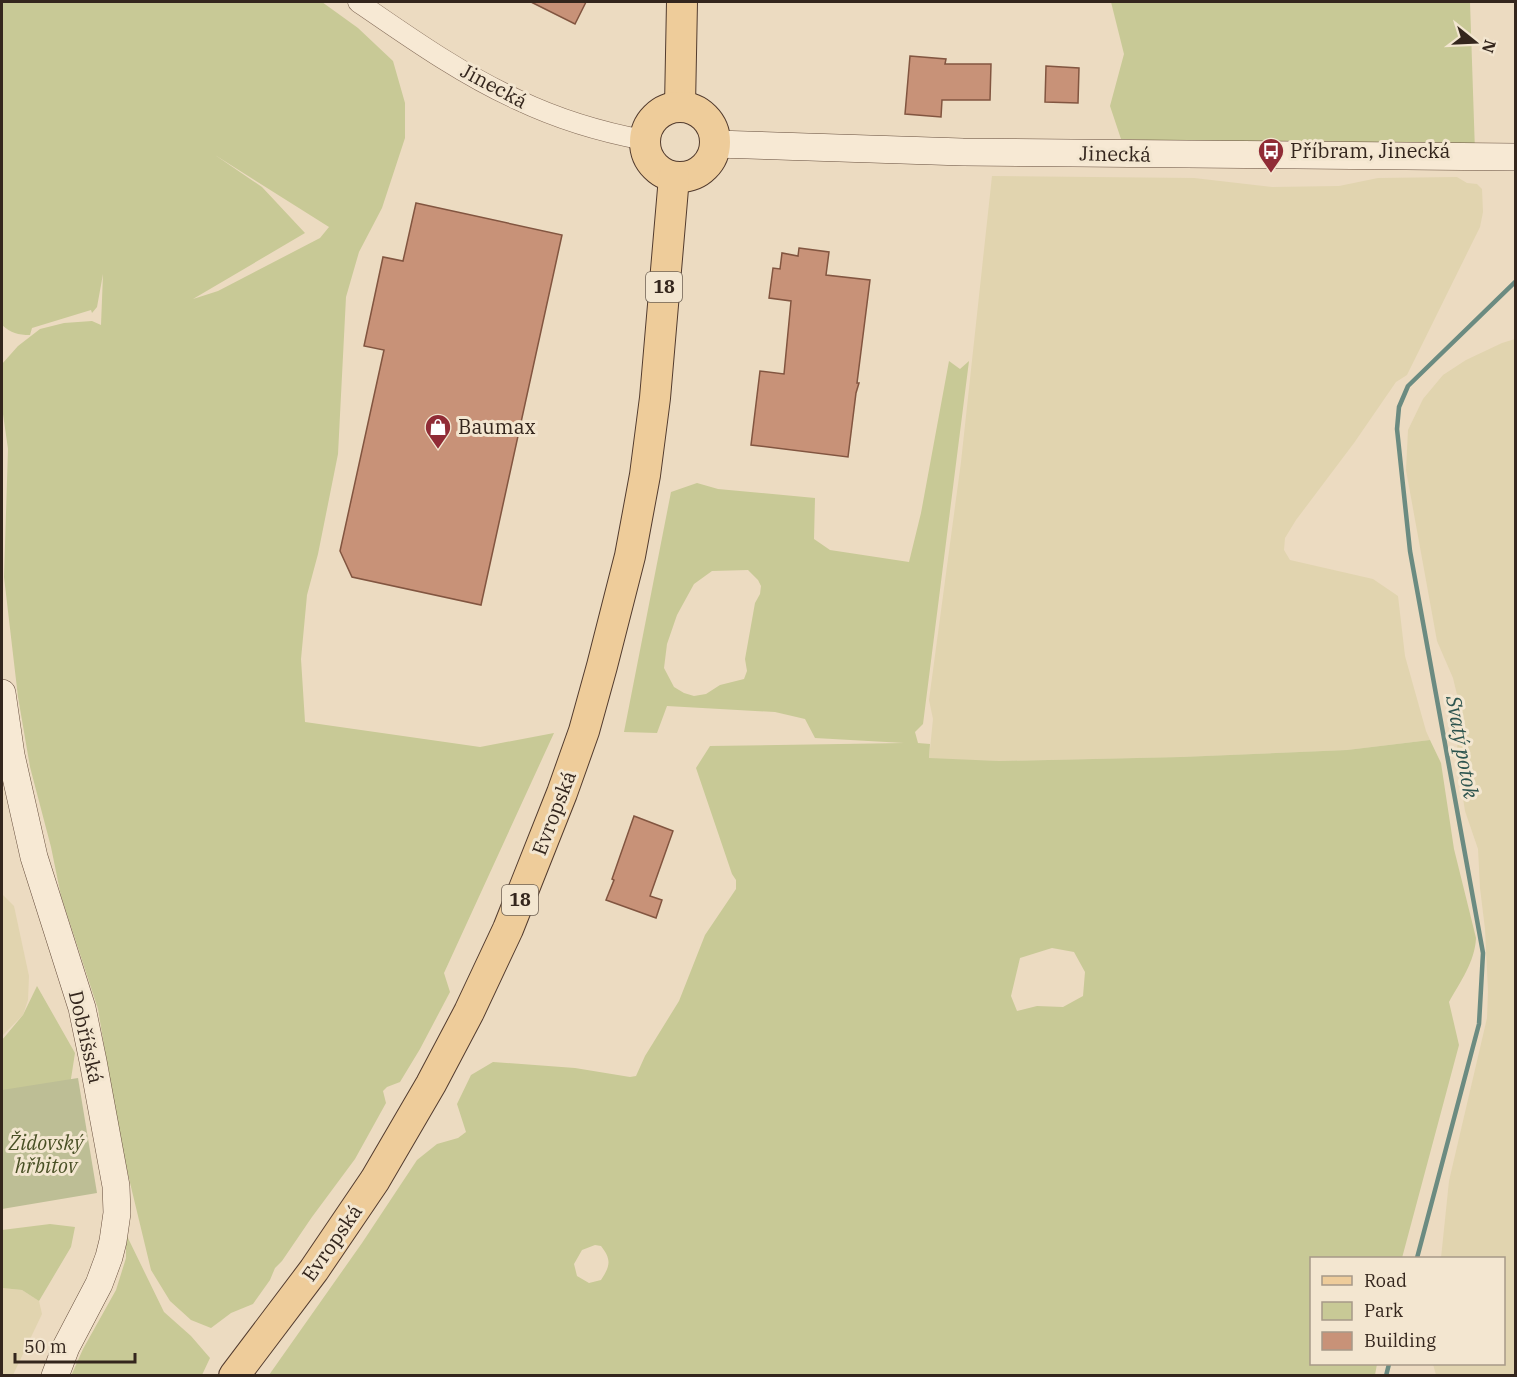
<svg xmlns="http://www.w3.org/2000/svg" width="1517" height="1377" font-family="'IBM Plex Serif',serif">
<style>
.farmland{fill:#e1d4af}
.green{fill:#c8c996;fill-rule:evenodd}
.cemetery{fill:#bdbe95}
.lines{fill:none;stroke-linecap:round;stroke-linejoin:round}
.stream{stroke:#6b8b81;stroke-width:4.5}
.building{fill:#c89278;stroke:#825540;stroke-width:1.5}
.street-casing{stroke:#846c59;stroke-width:21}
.secondary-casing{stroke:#664e3d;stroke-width:28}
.primary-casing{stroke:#523b2e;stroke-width:32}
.street{stroke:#f7e9d4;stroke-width:20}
.secondary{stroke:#f7e9d4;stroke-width:27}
.primary{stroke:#eecc9a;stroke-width:30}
.labels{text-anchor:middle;stroke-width:6;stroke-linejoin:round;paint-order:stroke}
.shield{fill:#f3e6d0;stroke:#6d6053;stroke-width:1.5}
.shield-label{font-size:18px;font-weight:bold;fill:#34261d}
.street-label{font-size:20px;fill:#34261d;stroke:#f3e6d0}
.poi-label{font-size:20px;fill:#34261d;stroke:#f3e6d0;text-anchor:start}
.park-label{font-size:20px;font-style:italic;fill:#495025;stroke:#f3e6d0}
.water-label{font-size:21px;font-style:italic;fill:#2d544e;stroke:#f3e6d0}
</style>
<rect width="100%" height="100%" fill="#ecdbc1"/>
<!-- farmland -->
<g class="farmland">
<polygon points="992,176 1194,178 1272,187 1339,186 1378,178 1457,177 1467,183 1477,184 1482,189 1483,212 1480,227 1407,375 1396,382 1354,443 1296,520 1285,538 1284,550 1290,560 1373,579 1398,596 1405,656 1426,731 1430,740 1347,750 1181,757 999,761 929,759 933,719 929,700 961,462"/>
<polygon points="1515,339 1515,1375 1436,1375 1433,1364 1504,1364 1504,1258 1441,1258 1449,1181 1487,1018 1488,991 1485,929 1480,888 1478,849 1465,811 1456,753 1461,727 1459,703 1453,678 1437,641 1406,470 1408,430 1423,399 1443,375 1466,360 1502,343"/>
<polygon points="2,894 14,906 29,976 28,1000 23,1015 2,1036"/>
<polygon points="2,1288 22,1290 39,1301 42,1314 13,1375 2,1375"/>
</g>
<!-- green -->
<g class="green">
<path d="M2,2H322L358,28L393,61L405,103V138L382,208L359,252L346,297L338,454L318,554L307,595L301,659L305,722L480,747L554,733L444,973L450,992L420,1049L400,1082L387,1087L383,1091L386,1103L355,1159L312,1217L282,1261L275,1268L270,1280L253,1304L231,1313L211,1328L191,1320L170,1301L151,1270L119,1137L98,1009L61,896L51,847L30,767L18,697L4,577L8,449L2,407V364L18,346L40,329L64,323L92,321L101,325L103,274L97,307L92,313L91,310L32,328L30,335C18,335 11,333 2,325ZM215,155L329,227L320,238L218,291L193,299L305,233L262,187Z"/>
<polygon points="1111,2 1470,2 1475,152 1121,139 1110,106 1124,54"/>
<path d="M949,361L960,369L969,361L923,724L915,732L918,743L930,744L929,758L999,761L1181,757L1347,750L1430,740L1441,763L1454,849L1476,938C1475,962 1460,982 1449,1002L1459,1045L1402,1258H1312V1364H1377L1375,1375H269L362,1243L417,1160L437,1144L458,1138L466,1132L457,1104L471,1075L493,1062L575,1068L630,1077L636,1076L645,1056L679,1001L705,935L736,889V880L732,874L696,768L710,746L904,743L815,738L805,719L775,712L667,706L657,733L624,732L671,492L697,483L718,489L815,498L814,539L830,550L909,562L921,513ZM748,570L758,580L761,586L760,594L755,603L745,659L747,671L744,679L720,685L706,694L694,696L684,693L674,687L664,668L667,644L677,615L694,584L712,571ZM1052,948L1074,952L1085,972L1083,996L1063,1007L1037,1006L1017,1011L1011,996L1020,958ZM595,1245L601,1246C612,1260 610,1266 601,1280L589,1283L577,1276L574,1264L582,1250Z"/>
<polygon points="37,986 75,1053 66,1111 2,1113 2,1040 23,1015"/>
<polygon points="50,1224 75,1227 71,1247 39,1301 22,1290 2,1288 2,1230"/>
<polygon points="126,1234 164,1312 191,1336 210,1358 202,1375 71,1376 83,1349 116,1290 126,1258"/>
</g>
<!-- cemetery -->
<polygon class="cemetery" points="78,1078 97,1193 2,1209 2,1090"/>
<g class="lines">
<!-- stream -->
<g class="stream">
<polyline points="1417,1258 1479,1024 1483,953 1410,551 1397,429 1399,407 1408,386 1516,281"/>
<polyline points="1386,1376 1389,1364"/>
</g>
</g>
<!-- building -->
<g class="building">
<polygon points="531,2 586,2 575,24"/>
<polygon points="910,56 946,59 945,64 991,64 990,100 942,100 941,117 905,114"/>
<polygon points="1046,66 1079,68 1078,103 1045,102"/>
<polygon points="416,203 562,235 481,605 352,577 340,551 384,350 364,346 383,257 403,261"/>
<polygon points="799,248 829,252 826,275 870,280 857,383 859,383 856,393 848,457 751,445 760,371 784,374 791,301 769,298 773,268 780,269 782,253 798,256"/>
<polygon points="634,816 673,831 650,896 662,900 656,918 606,900 614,880 612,879"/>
</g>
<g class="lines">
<!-- street casing -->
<g class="street-casing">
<path id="street" d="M358,2C409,37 461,74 518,100C558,119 601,132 644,140"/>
</g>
<!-- secondary casing -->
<g class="secondary-casing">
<g id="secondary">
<polyline points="715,144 963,152 1516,157"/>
<polyline points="2,693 11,755 34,857 82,1008 93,1061 116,1186 117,1213 113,1241 109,1257 99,1284 66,1347 55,1376"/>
</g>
</g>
<!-- primary casing -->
<g class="primary-casing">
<g id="primary">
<polyline points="680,106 682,2"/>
<circle cx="680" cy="142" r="35"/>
<polyline points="234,1376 314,1270 375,1180 431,1084 469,1012 508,929 562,793 584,731 602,666 630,556 645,475 655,398 674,177"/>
</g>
</g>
<!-- street -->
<use href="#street" class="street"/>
<!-- secondary -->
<use href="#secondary" class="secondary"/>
<!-- primary -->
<use href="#primary" class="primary"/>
</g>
<!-- icons -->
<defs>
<g id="bus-pin" transform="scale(1.35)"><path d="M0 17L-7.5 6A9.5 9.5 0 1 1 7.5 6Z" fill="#902c36" stroke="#f3e6d0"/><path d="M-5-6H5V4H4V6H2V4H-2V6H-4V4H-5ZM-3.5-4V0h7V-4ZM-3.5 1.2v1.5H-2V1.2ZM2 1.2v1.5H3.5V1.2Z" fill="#fff"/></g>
<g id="shop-pin" transform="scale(1.35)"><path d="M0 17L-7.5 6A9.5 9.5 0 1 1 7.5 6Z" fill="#902c36" stroke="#f3e6d0"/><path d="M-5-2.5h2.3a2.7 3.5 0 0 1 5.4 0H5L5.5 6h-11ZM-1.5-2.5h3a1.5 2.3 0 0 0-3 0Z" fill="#fff"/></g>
</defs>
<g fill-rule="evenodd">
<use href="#bus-pin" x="1271" y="151"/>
<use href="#shop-pin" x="438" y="427"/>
</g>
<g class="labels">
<!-- shield labels -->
<g class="shield">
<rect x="646" y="272" width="36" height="30" rx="4.5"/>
<rect x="502" y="885" width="36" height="30" rx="4.5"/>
</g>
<g class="shield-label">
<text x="664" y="293">18</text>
<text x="520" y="906">18</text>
</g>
<!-- street labels -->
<g class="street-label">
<text transform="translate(494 86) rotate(28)" y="7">Jinecká</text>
<text transform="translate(1115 154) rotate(1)" y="7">Jinecká</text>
<text transform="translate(554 813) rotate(-69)" y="7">Evropská</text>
<text transform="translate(86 1037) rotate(77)" y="7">Dobříšská</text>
<text transform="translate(332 1243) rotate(-55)" y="7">Evropská</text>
</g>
<!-- poi labels -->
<g class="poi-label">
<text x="1290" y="158">Příbram, Jinecká</text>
<text x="458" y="434">Baumax</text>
</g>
<!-- park labels -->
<g class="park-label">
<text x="46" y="1150">Židovský<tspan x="46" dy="23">hřbitov</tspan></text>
</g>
<!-- water labels -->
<g class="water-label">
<text transform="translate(1462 747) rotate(80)" y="7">Svatý potok</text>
</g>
</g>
<!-- border -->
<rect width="1517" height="1377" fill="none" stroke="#34261d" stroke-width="6"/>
<!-- legend -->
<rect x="1310" y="1257" width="195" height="108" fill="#f3e6d0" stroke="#a79988" stroke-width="1.5"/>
<rect x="1322" y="1276" width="30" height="9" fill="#eecc9a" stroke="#a79988" stroke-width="1.5"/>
<text x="1364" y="1287" font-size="18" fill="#34261d">Road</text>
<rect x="1322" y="1302" width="30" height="18" fill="#c8c996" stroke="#a79988" stroke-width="1.5"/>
<text x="1364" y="1317" font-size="18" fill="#34261d">Park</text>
<rect x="1322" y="1332" width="30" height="18" fill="#c89278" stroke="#a79988" stroke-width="1.5"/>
<text x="1364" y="1347" font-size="18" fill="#34261d">Building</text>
<!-- north arrow -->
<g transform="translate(1475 42) rotate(108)" stroke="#f3e6d0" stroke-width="4.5" paint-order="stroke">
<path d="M0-4.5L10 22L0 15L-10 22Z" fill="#34261d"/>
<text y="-9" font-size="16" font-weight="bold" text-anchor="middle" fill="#34261d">N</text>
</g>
<!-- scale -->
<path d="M15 1353v9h120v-9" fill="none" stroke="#34261d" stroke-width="3"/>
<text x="24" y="1353" font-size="18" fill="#34261d" stroke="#f3e6d0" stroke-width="4.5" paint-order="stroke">50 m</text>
</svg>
